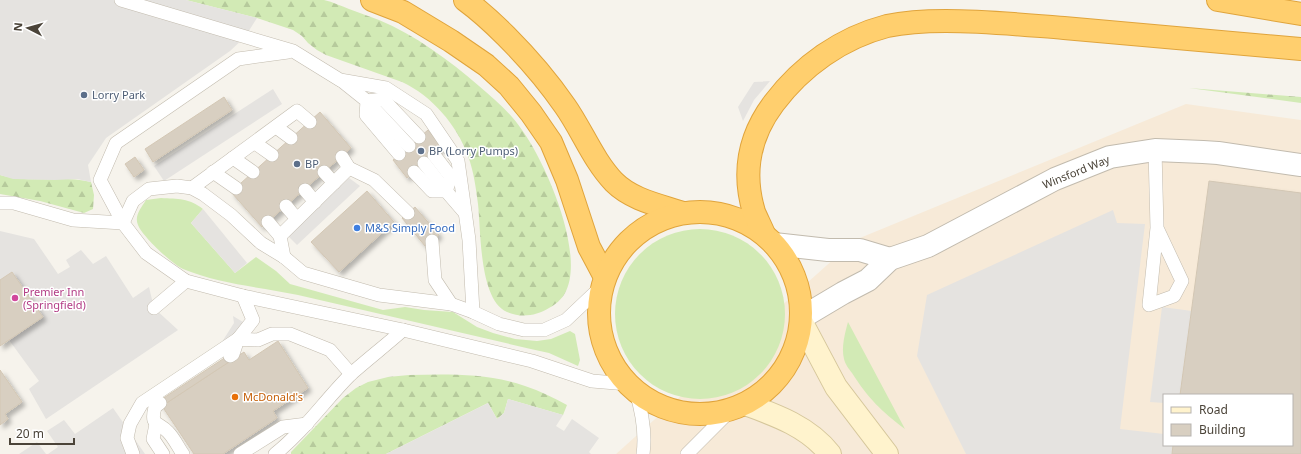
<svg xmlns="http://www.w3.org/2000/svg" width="1301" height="454" font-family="'Noto Sans',sans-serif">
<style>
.commercial{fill:#f7ead8;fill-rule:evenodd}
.grass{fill:#d2eab5}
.forest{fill:url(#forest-firs)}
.parking{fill:#e5e3e0}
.building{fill:#d8cfc1;stroke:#d3c7b4;filter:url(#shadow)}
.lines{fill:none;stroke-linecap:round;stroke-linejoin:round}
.lane-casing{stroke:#c2bbae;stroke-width:14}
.street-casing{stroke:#c2bbae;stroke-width:24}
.secondary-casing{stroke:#d6c79b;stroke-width:24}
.highway-casing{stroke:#e0a43c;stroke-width:24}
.lane{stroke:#fff;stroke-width:13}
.street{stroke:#fff;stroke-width:22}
.secondary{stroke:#fff3cd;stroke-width:22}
.highway{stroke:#ffcf6e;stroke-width:22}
.service-dot{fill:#5c6f8a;stroke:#fff;stroke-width:1.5}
.shop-dot{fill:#3f7fe0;stroke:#fff;stroke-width:1.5}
.hotel-dot{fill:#d1479c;stroke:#fff;stroke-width:1.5}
.food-dot{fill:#e8710a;stroke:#fff;stroke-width:1.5}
.labels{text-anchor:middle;stroke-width:3;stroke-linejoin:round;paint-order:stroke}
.service-label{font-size:11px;fill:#4e5e75;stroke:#fff;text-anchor:start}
.street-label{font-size:11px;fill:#4b4439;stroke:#fff}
.shop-label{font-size:11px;fill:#366cbe;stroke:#fff;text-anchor:start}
.hotel-label{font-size:11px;fill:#b23c85;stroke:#fff;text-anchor:start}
.food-label{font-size:11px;fill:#c56008;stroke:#fff;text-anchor:start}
</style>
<defs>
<pattern id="forest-firs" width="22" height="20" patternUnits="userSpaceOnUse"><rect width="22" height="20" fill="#d2eab5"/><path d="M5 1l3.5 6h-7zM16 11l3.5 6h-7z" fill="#b6ca9c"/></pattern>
<filter id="shadow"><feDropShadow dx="3.5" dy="3.5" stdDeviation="2" flood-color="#0004"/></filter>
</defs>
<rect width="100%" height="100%" fill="#f6f3ec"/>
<!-- commercial -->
<path class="commercial" d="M1186,104L1301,120V454H616L855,240ZM1164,395H1292V445H1164Z"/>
<!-- grass -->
<g class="grass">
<path d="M161,198C178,199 189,198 203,209L191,223L235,273L256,257L276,271L290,284L383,310L405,307L424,310L453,312L477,327L493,333L515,339L537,341L551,339L570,331L575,334L580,360L578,366L549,353C465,334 382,314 298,295C260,287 219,284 183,269C172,264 142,236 138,225C134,216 141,208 146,200Z"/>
<circle cx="700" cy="314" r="85"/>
<path d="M848,322L905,429C881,411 868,398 852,373C849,369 845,364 844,359C841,347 845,333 848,322Z"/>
</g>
<!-- forest -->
<g class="forest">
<path d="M186,0C219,0 252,0 284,0C297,0 312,0 324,0C333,2 341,6 349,9C359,13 369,16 379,20C415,35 449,60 479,86C494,99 511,113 522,130C546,163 586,255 565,293C562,299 555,305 549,308C536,316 521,318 507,312C479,300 481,231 478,204C476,189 474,172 468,156C457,125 432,96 402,82L326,55L317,50L308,43L302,36L293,30L257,18Z"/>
<polygon points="1189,88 1301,97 1301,103"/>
<path d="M0,175C30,184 61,175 91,182L94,195L93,209L84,213L40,201L0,194Z"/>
<path d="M409,375C447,374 489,373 525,386C540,391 554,398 567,405L563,415L508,399L504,413L497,419L488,403L386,454H291V452L343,398L356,388L368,382L388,377Z"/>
</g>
<!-- parking -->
<g class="parking">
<polygon points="0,0 186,0 257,18 245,37 230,51 106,138 88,165 91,182 77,179 55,180 13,179 0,175"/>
<polygon points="770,81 754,100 743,121 738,107 754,82"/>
<polygon points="273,89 282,104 164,181 154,166"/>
<polygon points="349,178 360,186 297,245 288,236"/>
<polygon points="203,209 247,263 235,273 191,223"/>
<polygon points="1113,210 1117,223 1145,224 1120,429 1164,434 1164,445 1173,445 1172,454 966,454 917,356 927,295"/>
<polygon points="0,231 34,239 58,274 70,267 66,260 81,250 93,264 106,256 133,298 149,287 154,308 178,330 46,419 29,389 39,381 9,340 42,317 12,272 0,280"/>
<polygon points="1162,307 1192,311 1180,395 1164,395 1164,403 1150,402"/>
<polygon points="233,316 243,322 227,349 220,345 234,323"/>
<polygon points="508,399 563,415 556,426 564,431 572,419 599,438 589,452 591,454 386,454 488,403 497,419 504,413"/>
<polygon points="113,408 145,454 48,454 58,447 47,431 64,420 75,434"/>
<polygon points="37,442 46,454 19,454"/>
</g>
<!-- building -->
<g class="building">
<polygon points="224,97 232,110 153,162 145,149"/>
<polygon points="320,112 351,148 262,227 231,192"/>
<polygon points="428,130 442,147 407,178 393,160"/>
<polygon points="135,157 144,170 134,177 125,164"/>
<polygon points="1209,181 1301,193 1301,454 1172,454 1173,445 1292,445 1292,395 1180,395"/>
<polygon points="367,191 394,222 339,272 311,242"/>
<polygon points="415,207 439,235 425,246 402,218"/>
<polygon points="12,272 43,317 0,346 0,280"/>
<polygon points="278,341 308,388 273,411 277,418 223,454 194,454 162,406 244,352 249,360"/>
<polygon points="229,355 232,360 162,406 159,401"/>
<polygon points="0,370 22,402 5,414 8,419 0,425"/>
</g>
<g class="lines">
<!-- lane casing -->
<g class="lane-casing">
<g id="lane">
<polyline points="121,0 293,51 340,80 386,88 426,114 458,161 469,240 473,312"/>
<polyline points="342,81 367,101 366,115 399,154"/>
<polyline points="367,101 383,99 419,137"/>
<polyline points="367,101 409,146"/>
<polyline points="276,127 291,138"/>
<polyline points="255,143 272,155"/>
<polyline points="1155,150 1157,228 1149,305 1174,296 1182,281 1157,228"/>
<polyline points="434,155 451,177 446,191"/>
<polyline points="233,158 253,172"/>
<polyline points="424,163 446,191"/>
<polyline points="349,168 374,180 408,213"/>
<polyline points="213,172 236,188"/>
<polyline points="324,172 334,183"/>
<polyline points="414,172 432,191 446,191 465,213"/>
<polyline points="192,188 297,111 310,122"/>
<polyline points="305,190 315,202"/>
<polyline points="0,203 14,203 73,220 123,223"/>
<polyline points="286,206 297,219"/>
<polyline points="268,222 280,236"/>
<polyline points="123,223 100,180 116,143 238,59 288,52"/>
<polyline points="432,241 435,280 451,304"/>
<polyline points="284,257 280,236 349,168 342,157"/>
<polyline points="602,286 566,320 544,330 524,330 499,324 473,312 451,304 379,295 303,273 284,257 261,243 231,215 203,194 192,188 177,186 149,189 133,201 123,223 146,253 186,281 243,296 403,330 532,361 592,381 628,384"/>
<polyline points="154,308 186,281"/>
<polyline points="230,356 233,354 238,339 258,340 272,334 290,334 330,350 351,374"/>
<path d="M636,392C642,412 646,433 643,454"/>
<path d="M160,403L155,407C150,427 158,421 168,432C174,438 178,447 183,454"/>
<polyline points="156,424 153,439 163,454"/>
<polyline points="133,454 127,438 130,424 142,403 238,339 253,320 243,296"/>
<polyline points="240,454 283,427 307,424"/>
<path d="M275,454C304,431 325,400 351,374C368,359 386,345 403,330"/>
<polyline points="687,454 730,411"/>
</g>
</g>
<!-- street casing -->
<g class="street-casing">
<g id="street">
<polyline points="774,244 828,250 860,250 890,259"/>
<polyline points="801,318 843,293 868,280 890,259 928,246 1055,179 1110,157 1155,150 1203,152 1218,153 1301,165"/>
</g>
</g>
<!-- secondary casing -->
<g class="secondary-casing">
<g id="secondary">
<polyline points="801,321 836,387 887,454"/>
<path d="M745,404C776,415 809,427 830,454"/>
</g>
</g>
<!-- highway casing -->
<g class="highway-casing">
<g id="highway">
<polyline points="372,0 403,12 451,41 486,65 509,86 531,113 551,142 567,180 589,247 605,277"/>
<path d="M465,0C480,11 493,23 506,36C528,58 547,80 565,106C582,130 593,160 614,182C632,200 659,205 683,213"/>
<polyline points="1218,0 1301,14"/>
<circle cx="700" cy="313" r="101"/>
<path d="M764,234C761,227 757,219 754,212C742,172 749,136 774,103C802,66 841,38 887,26C906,22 927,21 946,21C986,21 1025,25 1064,28C1143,35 1222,42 1301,49"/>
</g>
</g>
<!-- lane -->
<use href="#lane" class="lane"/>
<!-- street -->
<use href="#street" class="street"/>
<!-- secondary -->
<use href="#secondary" class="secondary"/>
<!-- highway -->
<use href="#highway" class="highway"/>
</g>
<!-- markers -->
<g class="service-dot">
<circle cx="84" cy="95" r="4"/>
<circle cx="421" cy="151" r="4"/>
<circle cx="297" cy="164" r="4"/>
</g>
<circle class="shop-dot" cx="357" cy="228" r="4"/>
<circle class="hotel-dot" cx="15" cy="298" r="4"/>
<circle class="food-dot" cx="235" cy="397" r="4"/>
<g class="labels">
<!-- service labels -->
<g class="service-label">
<text x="92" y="99">Lorry Park</text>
<text x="429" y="155">BP (Lorry Pumps)</text>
<text x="305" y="168">BP</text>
</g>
<!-- street labels -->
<g class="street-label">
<text transform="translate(1076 172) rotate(-22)" y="4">Winsford Way</text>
</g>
<!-- shop labels -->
<g class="shop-label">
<text x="365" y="232">M&amp;S Simply Food</text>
</g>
<!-- hotel labels -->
<g class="hotel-label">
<text x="23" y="296">Premier Inn<tspan x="23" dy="13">(Springfield)</tspan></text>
</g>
<!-- food labels -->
<g class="food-label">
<text x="243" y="401">McDonald's</text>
</g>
</g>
<!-- legend -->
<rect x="1163" y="394" width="130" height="52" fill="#ffffff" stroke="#b7b4b0"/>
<rect x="1171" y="407" width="20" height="6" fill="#fff3cd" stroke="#b7b4b0"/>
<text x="1199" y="414" font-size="12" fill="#4b4439">Road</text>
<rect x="1171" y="424" width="20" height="12" fill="#d8cfc1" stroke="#b7b4b0"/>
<text x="1199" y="434" font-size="12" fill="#4b4439">Building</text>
<!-- north arrow -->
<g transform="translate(28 28) rotate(276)" stroke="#ffffff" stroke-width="3" paint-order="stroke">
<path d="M0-3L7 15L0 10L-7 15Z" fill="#4b4439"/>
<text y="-6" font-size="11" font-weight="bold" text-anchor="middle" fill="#4b4439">N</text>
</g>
<!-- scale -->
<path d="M10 438v6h64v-6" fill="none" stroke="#4b4439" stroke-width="2"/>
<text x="16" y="438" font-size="12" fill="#4b4439" stroke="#ffffff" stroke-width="3" paint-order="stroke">20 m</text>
</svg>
